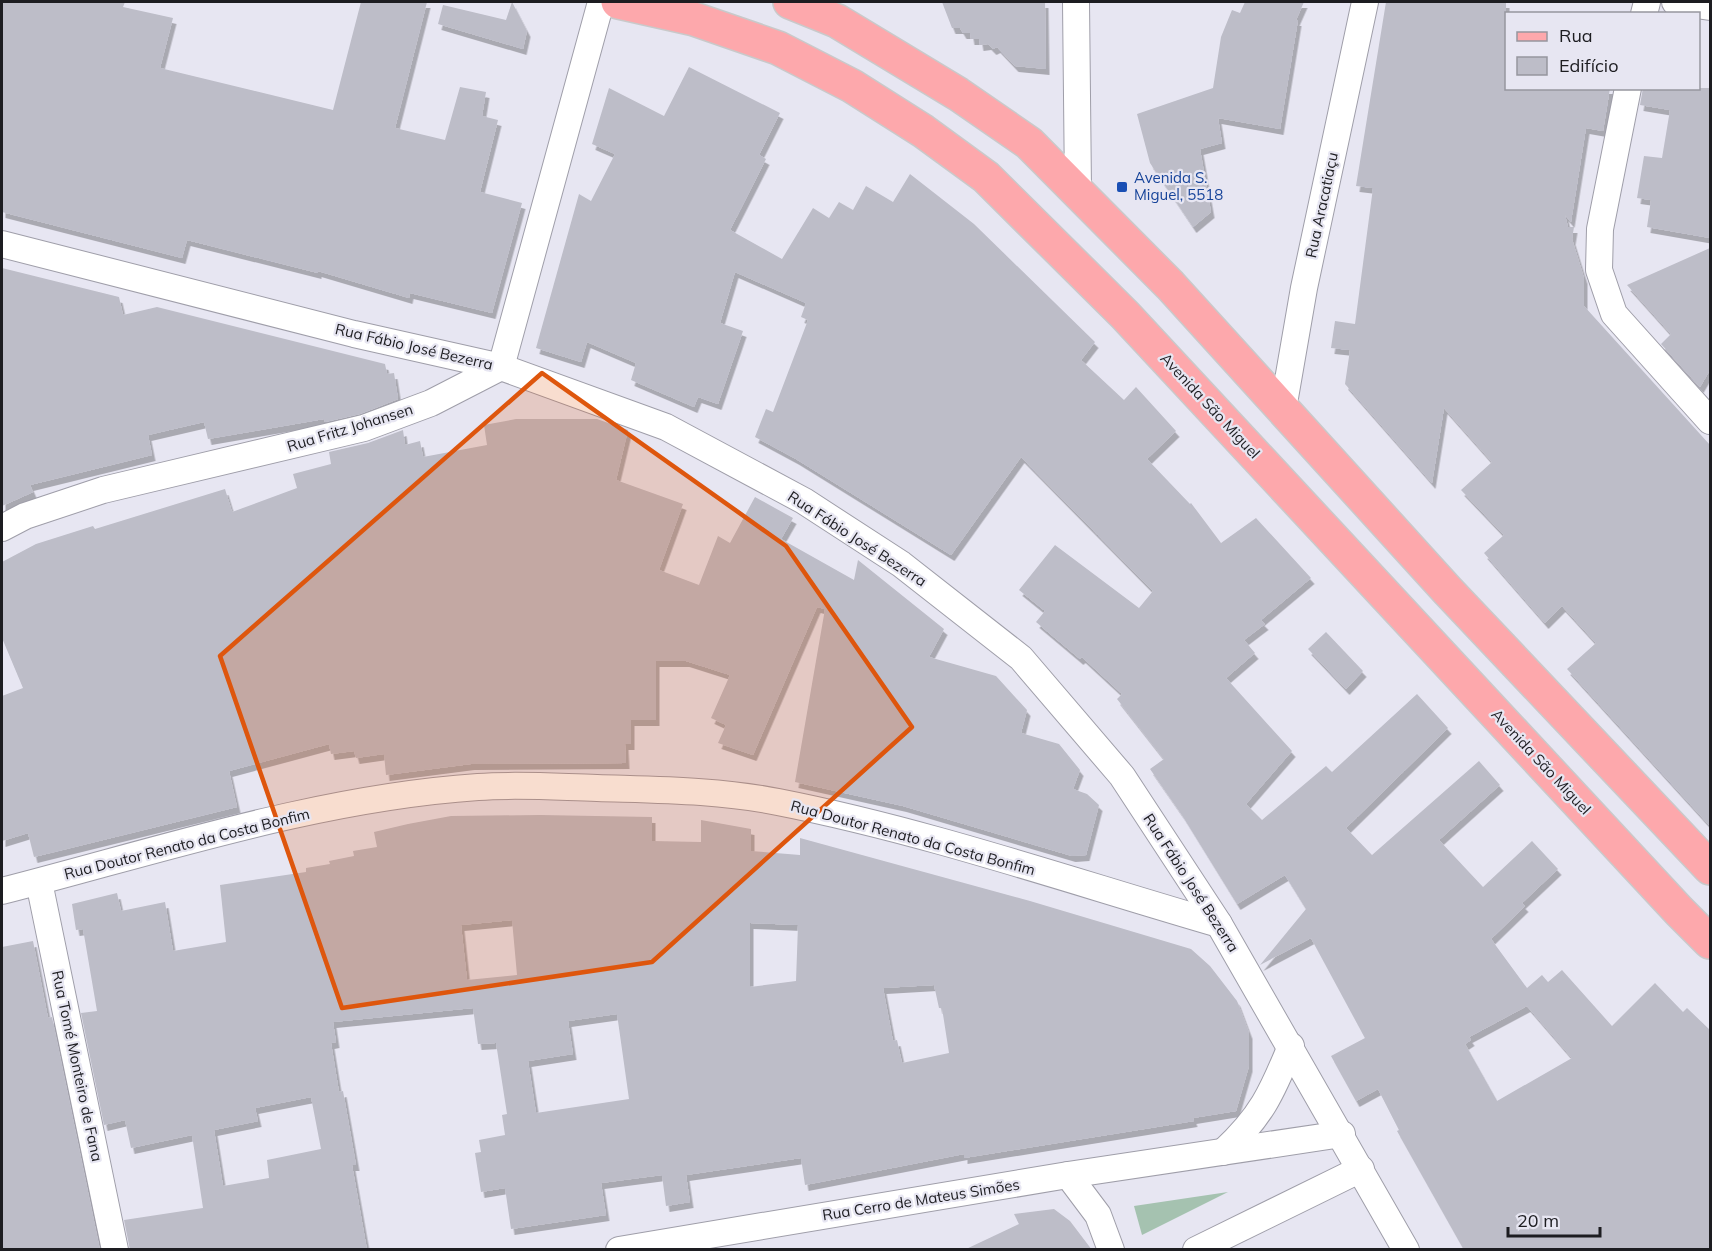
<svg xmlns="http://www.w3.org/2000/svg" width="1712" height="1251" font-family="Mulish,sans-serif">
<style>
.green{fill:#a5c2b0}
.building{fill:#bdbdc8;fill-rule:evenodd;filter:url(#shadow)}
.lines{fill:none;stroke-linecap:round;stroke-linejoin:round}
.street-casing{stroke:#9f9ea9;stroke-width:28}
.primary-casing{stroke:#c9c9ca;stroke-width:36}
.street{stroke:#fff;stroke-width:26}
.primary{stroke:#fda8ac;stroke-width:33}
.marked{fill:#de560d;fill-opacity:0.2;stroke:#de560d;stroke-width:4.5;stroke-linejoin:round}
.transit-dot{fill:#1a4fb4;stroke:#e7e6f2;stroke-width:2}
.labels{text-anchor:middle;stroke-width:4.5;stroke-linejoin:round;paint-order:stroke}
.transit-label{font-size:15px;fill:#164399;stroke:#e7e6f2;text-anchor:start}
.street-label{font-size:15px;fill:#1d1d21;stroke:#e7e6f2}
</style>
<defs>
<filter id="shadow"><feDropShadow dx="3.5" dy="6" stdDeviation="0" flood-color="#0004"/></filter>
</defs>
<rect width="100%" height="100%" fill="#e7e6f2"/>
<!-- green -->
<polygon class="green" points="1228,1192 1142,1235 1134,1206"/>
<!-- building -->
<g class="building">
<polygon points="2,2 125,2 123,7 173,18 160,68 333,110 361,2 427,2 395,128 445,140 460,87 486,92 482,116 498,120 480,192 522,203 492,313 410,293 409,298 318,271 318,273 187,240 182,258 2,212"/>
<polygon points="512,2 527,31 523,49 438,24 443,5 506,20"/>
<polygon points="942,2 1045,2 1046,69 1015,66 997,47 993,49 988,44 980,45 979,39 971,39 970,33 963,33 960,28 952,28"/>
<polygon points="1245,2 1304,2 1296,20 1298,20 1280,129 1218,118 1222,143 1200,149 1211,212 1193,227 1150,163 1137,114 1213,88 1221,37 1232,10 1240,13"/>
<polygon points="1386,2 1506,2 1506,88 1610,88 1603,131 1586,128 1571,222 1565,215 1568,227 1574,227 1572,239 1584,278 1584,306 1710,445 1710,826 1567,669 1596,643 1562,606 1545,623 1484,553 1504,535 1461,490 1492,462 1444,408 1432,483 1345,384 1350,350 1331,348 1335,321 1355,324 1373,188 1356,186"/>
<path d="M689,67L780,113L759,155L766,159L730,230L782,259L813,208L829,218L839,202L853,210L866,186L893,202L910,174L974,224L1095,342L1081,360L1124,400L1136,387L1176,431L1147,459L1190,504L1191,503L1221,543L1256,518L1311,578L1261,620L1265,624L1244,640L1255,653L1226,678L1292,751L1246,804L1262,820L1326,766L1332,772L1417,694L1448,728L1346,828L1372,855L1479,761L1500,785L1439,840L1483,887L1532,841L1558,869L1522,903L1525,906L1491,939L1527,988L1542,975L1548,982L1562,970L1612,1026L1655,983L1683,1012L1687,1008L1710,1030V1250H1464L1397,1131L1399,1130L1378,1089L1356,1101L1331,1056L1365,1038L1311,938L1260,965L1306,909L1285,875L1237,904L1182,815L1150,769L1164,759L1117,699L1122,694L1082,657L1080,659L1036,622L1045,611L1019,590L1055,545L1139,608L1153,591L1021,457L951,555L796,459L755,437L766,409L773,412L808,320L801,317L806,303L735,272L720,323L743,331L718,404L698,397L694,407L631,380L636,363L587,342L581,362L536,348L579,194L591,201L615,154L592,144L609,88L664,116ZM1527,1006L1572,1058L1497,1101L1465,1044L1471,1040L1469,1037Z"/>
<polygon points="1643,88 1710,88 1710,238 1647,227 1651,200 1637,198 1644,156 1662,158 1670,110 1640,105"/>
<polygon points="1710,248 1710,370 1700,387 1661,344 1671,334 1627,285"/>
<polygon points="2,268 119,297 123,315 157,307 385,364 387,374 394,373 398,399 360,414 325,422 324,419 208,439 204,422 148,435 152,455 30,485 33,492 2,506"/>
<polygon points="516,419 597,419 628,430 616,480 683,504 659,570 699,585 718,536 730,543 755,497 793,518 781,539 854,580 858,560 944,629 929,657 996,676 1027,710 1021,733 1059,744 1080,770 1073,789 1087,794 1099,805 1086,855 1072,856 903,806 795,782 825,609 817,607 753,755 718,743 726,725 711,718 730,675 686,661 656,661 656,720 631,720 631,744 625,744 626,763 471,764 386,775 384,754 356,758 354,751 331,754 329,744 229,771 237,807 34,857 28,833 2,841 2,696 23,688 2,638 2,562 36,544 93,526 95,529 225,489 232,512 297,488 293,474 331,464 329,452 368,443 403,430 405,445 420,441 423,457 487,445 484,425"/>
<polygon points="1326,632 1363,671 1346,689 1308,649"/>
<path d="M540,815L652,817V841L701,842V820L751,829V851L800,855V838L1030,901L1191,949L1210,966L1237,1001L1249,1033V1066L1236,1111L1193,1118L1194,1121L964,1158V1154L805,1185L801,1158L686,1175L690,1202L666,1206L662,1175L601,1183L606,1215L511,1229L505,1188L481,1192L475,1153L481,1152L479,1140L505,1135L502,1115L507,1114L496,1043L478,1044L473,1008L333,1022L336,1042L331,1043L339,1092L343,1091L356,1165H352L367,1250H130L124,1220L203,1208L192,1135L131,1148L125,1120L104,1125L81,1013L97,1011L83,929L76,930L72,904L117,893L121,911L165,902L173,951L226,942L220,885L306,872V868L330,864L329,861L354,856L353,851L377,847L374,832L408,824L451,816ZM512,920L517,975L467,980L461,925ZM750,923L798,925L796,981L750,987ZM934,985L939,1008H942L949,1053L902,1063L897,1040L893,1041L883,988ZM617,1014L629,1099L536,1113L528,1061L573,1054L568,1021ZM311,1097L321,1149L267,1160L269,1178L223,1186L214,1130L258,1121L255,1108Z"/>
<polygon points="33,941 48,1018 52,1017 100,1250 2,1250 2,947"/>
<polygon points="1054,1209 1070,1221 1092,1250 964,1250 1019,1224 1014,1214"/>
</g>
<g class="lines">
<!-- street casing -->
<g class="street-casing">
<g id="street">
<polyline points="1076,2 1078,190"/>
<polyline points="1675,2 1710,7"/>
<polyline points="1644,14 1647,2"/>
<polyline points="1628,88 1600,229 1599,270 1614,314 1710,421"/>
<polyline points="2,244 354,334 501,367 666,427 804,501 901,564 1021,658 1122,776 1219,924 1406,1250"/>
<polyline points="1283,409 1304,288 1365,2"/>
<polyline points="2,528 25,516 103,490 364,428 431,403 501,367 601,2"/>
<polyline points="39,882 115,1250"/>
<path d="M2,891C158,851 316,798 478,787C517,784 558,787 597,788C657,790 719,790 778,802C926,831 1074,882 1219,924"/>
<path d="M1223,1152C1261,1117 1272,1093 1291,1046"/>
<polyline points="1068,1175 1098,1215 1111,1250"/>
<polyline points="619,1250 1068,1175 1342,1134"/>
<polyline points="1196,1250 1361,1169"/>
</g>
</g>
<!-- primary casing -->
<g class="primary-casing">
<g id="primary">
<polyline points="618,2 694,19 778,48 852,86 923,131 986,177 1125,315 1679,911 1710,942"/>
<polyline points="790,2 837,21 958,94 1029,143 1170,285 1447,590 1710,868"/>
</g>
</g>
<!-- street -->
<use href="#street" class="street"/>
<!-- primary -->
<use href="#primary" class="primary"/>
</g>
<!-- marked area -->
<path class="marked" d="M542,373L786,546L912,727L652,962L342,1008L220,656Z"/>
<!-- markers -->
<rect class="transit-dot" x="1116" y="181" width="12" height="12" rx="3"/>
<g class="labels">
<!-- transit labels -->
<g class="transit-label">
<text x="1134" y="183">Avenida S.<tspan x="1134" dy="17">Miguel, 5518</tspan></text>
</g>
<!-- street labels -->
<g class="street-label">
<text transform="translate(1322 205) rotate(-78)" y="5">Rua Aracatiaçu</text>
<text transform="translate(414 347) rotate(13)" y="5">Rua Fábio José Bezerra</text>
<text transform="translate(1210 406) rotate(47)" y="5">Avenida São Miguel</text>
<text transform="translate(350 428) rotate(-17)" y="5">Rua Fritz Johansen</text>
<text transform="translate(857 539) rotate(33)" y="5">Rua Fábio José Bezerra</text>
<text transform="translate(1541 762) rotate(47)" y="5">Avenida São Miguel</text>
<text transform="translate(913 838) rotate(15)" y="5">Rua Doutor Renato da Costa Bonfim</text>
<text transform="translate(187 844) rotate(-14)" y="5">Rua Doutor Renato da Costa Bonfim</text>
<text transform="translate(1191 883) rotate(57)" y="5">Rua Fábio José Bezerra</text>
<text transform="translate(77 1066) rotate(78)" y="5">Rua Tomé Monteiro de Fana</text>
<text transform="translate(921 1200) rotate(-9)" y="5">Rua Cerro de Mateus Simões</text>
</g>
</g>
<!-- border -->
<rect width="1712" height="1251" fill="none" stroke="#1d1d21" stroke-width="6"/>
<!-- legend -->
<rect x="1505" y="12" width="195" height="78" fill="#e7e6f2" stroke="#96969e" stroke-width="1.5"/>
<rect x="1517" y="32" width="30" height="9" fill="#fda8ac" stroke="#96969e" stroke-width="1.5"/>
<text x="1559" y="42" font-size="18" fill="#1d1d21">Rua</text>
<rect x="1517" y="57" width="30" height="18" fill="#bdbdc8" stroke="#96969e" stroke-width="1.5"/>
<text x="1559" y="72" font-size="18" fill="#1d1d21">Edifício</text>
<!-- scale -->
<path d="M1508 1227v9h92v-9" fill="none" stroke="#1d1d21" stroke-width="3"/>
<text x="1517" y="1227" font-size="18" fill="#1d1d21" stroke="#e7e6f2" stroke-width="4.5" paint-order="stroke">20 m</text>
</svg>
